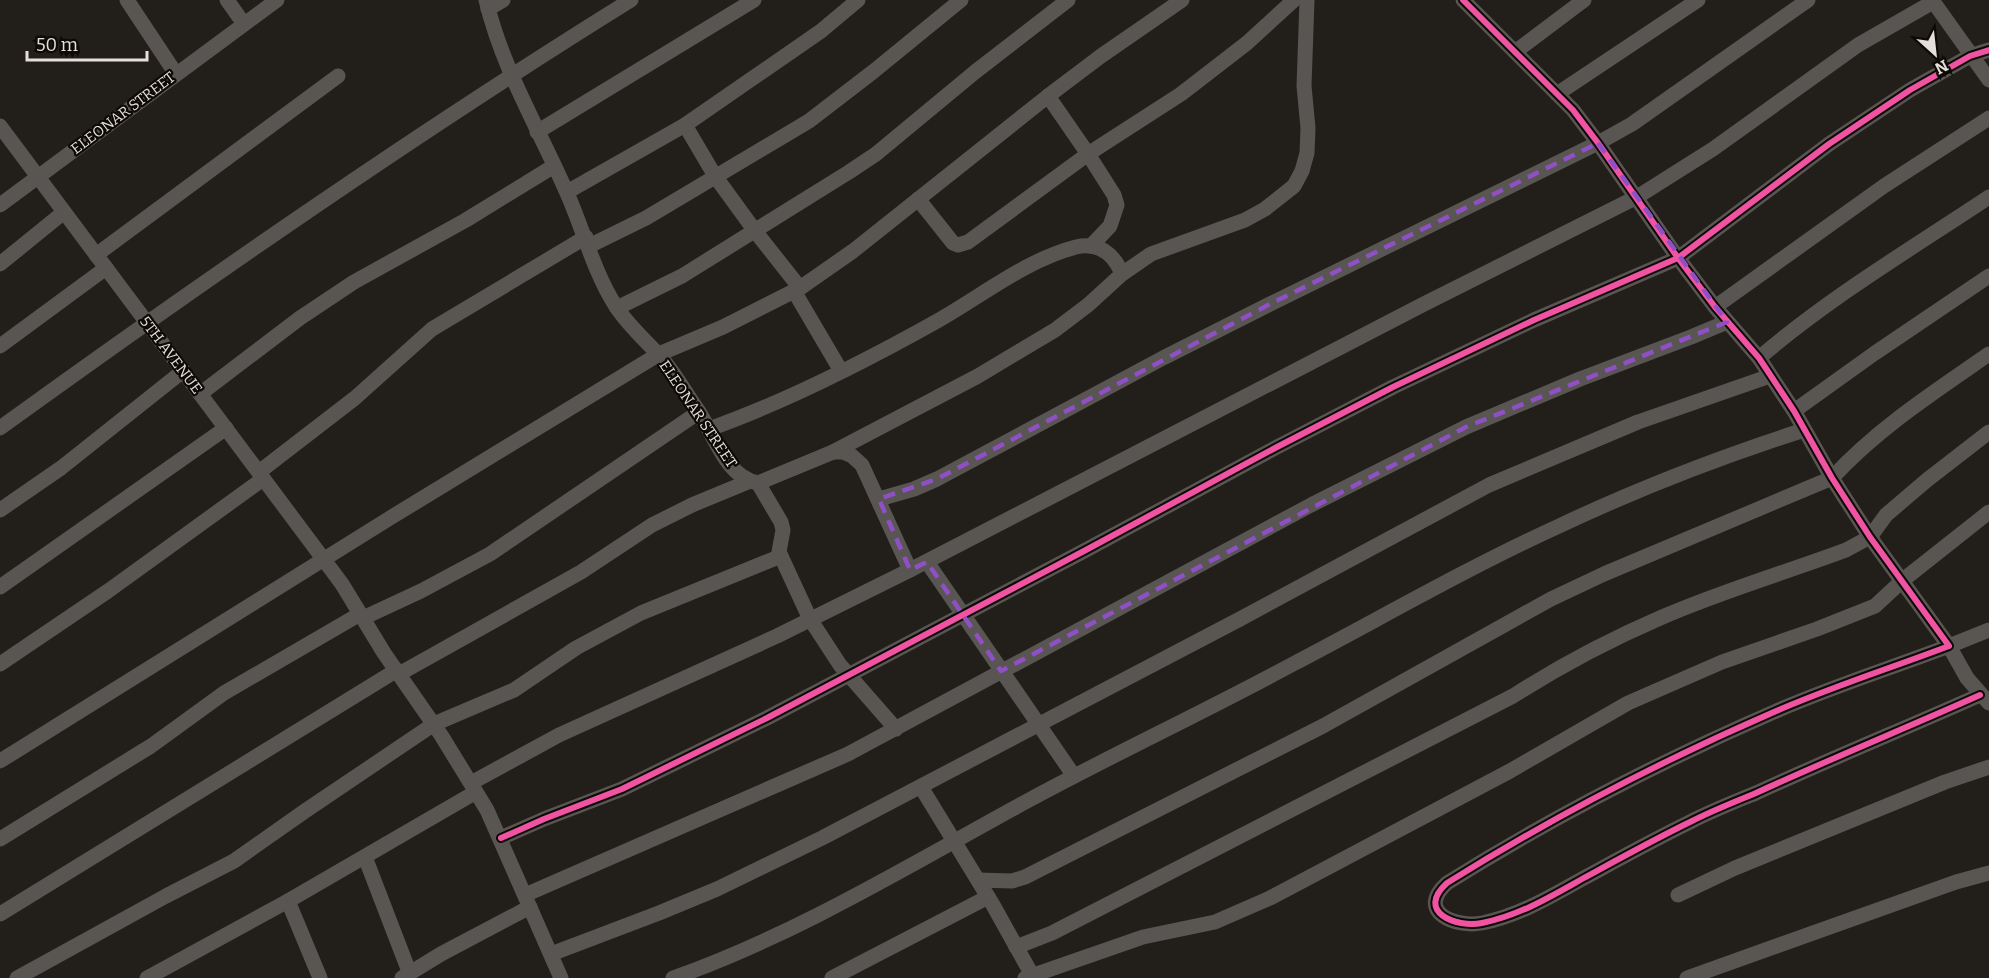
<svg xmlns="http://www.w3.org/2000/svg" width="1989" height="978" font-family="Bitter,serif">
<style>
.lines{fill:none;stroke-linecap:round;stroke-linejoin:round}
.minor{stroke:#595552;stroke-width:15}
.cycleway-casing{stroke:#0c0906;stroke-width:10}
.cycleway{stroke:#f153a3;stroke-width:6}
.marked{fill:none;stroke:#9050c5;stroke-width:4.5;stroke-dasharray:12 8;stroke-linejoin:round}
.labels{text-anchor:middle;stroke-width:4.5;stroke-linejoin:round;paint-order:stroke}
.street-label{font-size:15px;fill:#e5dfdb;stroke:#0c0906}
</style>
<rect width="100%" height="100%" fill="#221e1a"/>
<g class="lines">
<!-- minor -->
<g class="minor">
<polyline points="127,0 176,74"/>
<polyline points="227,0 244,24"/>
<path d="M486,0C502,68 539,129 567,193C583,229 594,272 615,305C627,324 642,337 657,353C673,369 684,391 697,409C714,433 725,477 758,483L833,452H843L852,456L862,465L910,570"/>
<path d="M1463,0L1573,110L1598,143L1678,258L1715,307L1759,358L1794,411L1832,478L1870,537L1949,646C1891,668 1831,687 1774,712C1661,761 1551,818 1447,883C1415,912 1456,928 1482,923C1518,916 1550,897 1582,879C1617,860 1653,840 1690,822C1711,811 1734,802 1756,793C1830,759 1906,728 1980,695"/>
<polyline points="1932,0 1989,80"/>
<polyline points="488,9 503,0"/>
<polyline points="1515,52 1584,0"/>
<polyline points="1557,94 1698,0"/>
<polyline points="1048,96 1088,154 1114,195 1117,205 1110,226 1091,246"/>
<polyline points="685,125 715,176 755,231 800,288"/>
<polyline points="0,126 342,584 384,653 441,735 487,810 561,978"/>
<polyline points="537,132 754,0"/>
<polyline points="567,192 685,125 821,31 858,0"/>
<polyline points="918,199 953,243 958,245 968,242 1088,154 1181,94 1247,43 1294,0"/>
<polyline points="0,205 277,0"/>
<polyline points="589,246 646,218 809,121 874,71 961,0"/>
<polyline points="96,255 338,76"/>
<polyline points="0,264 64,212"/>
<polyline points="794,291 841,371"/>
<polyline points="1715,307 1884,186 1989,118"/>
<polyline points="617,308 682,276 849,172 876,154 975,72 1068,0"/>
<polyline points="0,346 106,268"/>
<path d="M1759,358C1830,297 1911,249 1989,197"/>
<polyline points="200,394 300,318 354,282 466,220 554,166"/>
<polyline points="1794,411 1875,353 1989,276"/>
<path d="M0,428C206,279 415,134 631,0"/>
<path d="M709,429C788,401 866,361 939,320C983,295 1026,260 1076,247C1099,242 1114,254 1122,274"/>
<polyline points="833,452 978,376 1055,330 1088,305 1122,274 1151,254 1245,220 1265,209 1294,186 1302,171 1307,153 1308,128 1304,86 1307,0"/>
<polyline points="259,472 355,398 432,329 586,237"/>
<polyline points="758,483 781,522 783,530 779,552 810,619 840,665 896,729"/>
<polyline points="879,499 914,489 937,479 1163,358 1272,303 1598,143 1632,124 1808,0"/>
<polyline points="0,510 61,468 183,371"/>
<polyline points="927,562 1074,776"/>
<polyline points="0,587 226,428"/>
<polyline points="363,618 421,591 490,554 699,412"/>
<polyline points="1989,630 1949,646 1967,678 1989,703"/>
<polyline points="0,664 108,591 263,479"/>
<polyline points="399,674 581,572 652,525 692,505 750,481"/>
<polyline points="0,761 390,518 659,354 723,327 800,288 853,251 1048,96 1101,56 1182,0"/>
<polyline points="471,783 559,735 777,636 910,570 1424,304 1637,197 1713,149 1858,45 1933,2"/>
<polyline points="921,787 993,905 1032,975"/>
<polyline points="501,838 544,819 622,789 767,718 1084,551 1277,447 1393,387 1534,320 1678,258 1829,144 1910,90 1970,56 1989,50"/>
<polyline points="0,839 151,746 224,693 360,614"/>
<polyline points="365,857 410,974"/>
<path d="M978,880L1012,881L1025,877L1323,726L1551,599L1604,574L1832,478C1877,429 1934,392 1989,354"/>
<polyline points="525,895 848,754 1311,505 1466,427 1580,379 1691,337 1727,322"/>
<polyline points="1678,895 1735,868 1945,782 1989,767"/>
<polyline points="288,901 320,978"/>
<polyline points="0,914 397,670"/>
<path d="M1016,947L1052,933L1513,696C1560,666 1609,640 1660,618C1719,592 1784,573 1846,550L1870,537L1886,515L1927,480L1989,432"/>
<polyline points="551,954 659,913 717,889 822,838 1240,619 1489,485 1638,422 1770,376"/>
<polyline points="17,978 166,896 234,861 305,811 434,724 514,690 576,648 641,613 781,556"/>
<polyline points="147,978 288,901 476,792"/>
<polyline points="402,978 441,954 530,907"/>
<path d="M673,978C798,934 913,863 1029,800C1116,753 1206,711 1293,664C1381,618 1467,568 1557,527C1637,489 1720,457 1804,430"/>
<polyline points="832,978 988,897"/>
<polyline points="1025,978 1143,937 1215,922 1270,898 1510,771 1628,703 1722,662 1817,629 1875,606 1903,580 1989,512"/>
<polyline points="1687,978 1956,882 1989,873"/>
</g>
<!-- cycleway casing -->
<g class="cycleway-casing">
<g id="cycleway">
<path d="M1463,0L1573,110L1598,143L1678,258L1715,307L1759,358L1794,411L1832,478L1870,537L1949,646C1891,668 1831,687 1774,712C1661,761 1551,818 1447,883C1415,912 1456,928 1482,923C1518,916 1550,897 1582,879C1617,860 1653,840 1690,822C1711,811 1734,802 1756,793C1830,759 1906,728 1980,695"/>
<polyline points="501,838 544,819 622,789 767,718 1084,551 1277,447 1393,387 1534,320 1678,258 1829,144 1910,90 1970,56 1989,50"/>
</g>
</g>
<!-- cycleway -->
<use href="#cycleway" class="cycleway"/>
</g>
<!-- marked area -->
<path class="marked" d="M1598,143L1727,322L1466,427L1001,671L927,562L910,570L879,499L937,479L1272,303Z"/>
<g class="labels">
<!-- street labels -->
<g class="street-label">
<text transform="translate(123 113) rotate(-37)" y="5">ELEONAR STREET</text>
<text transform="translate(171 355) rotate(53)" y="5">5TH AVENUE</text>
<text transform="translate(698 414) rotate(56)" y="5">ELEONAR STREET</text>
</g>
</g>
<!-- north arrow -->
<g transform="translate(1935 54) rotate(153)" stroke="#0c0906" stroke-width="4.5" paint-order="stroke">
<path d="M0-4.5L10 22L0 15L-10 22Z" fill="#e5dfdb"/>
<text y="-9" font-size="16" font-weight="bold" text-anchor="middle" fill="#e5dfdb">N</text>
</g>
<!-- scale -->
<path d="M27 51v9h120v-9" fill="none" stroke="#e5dfdb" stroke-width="3"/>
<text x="36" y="51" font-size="18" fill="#e5dfdb" stroke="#0c0906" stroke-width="4.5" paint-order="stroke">50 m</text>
</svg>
